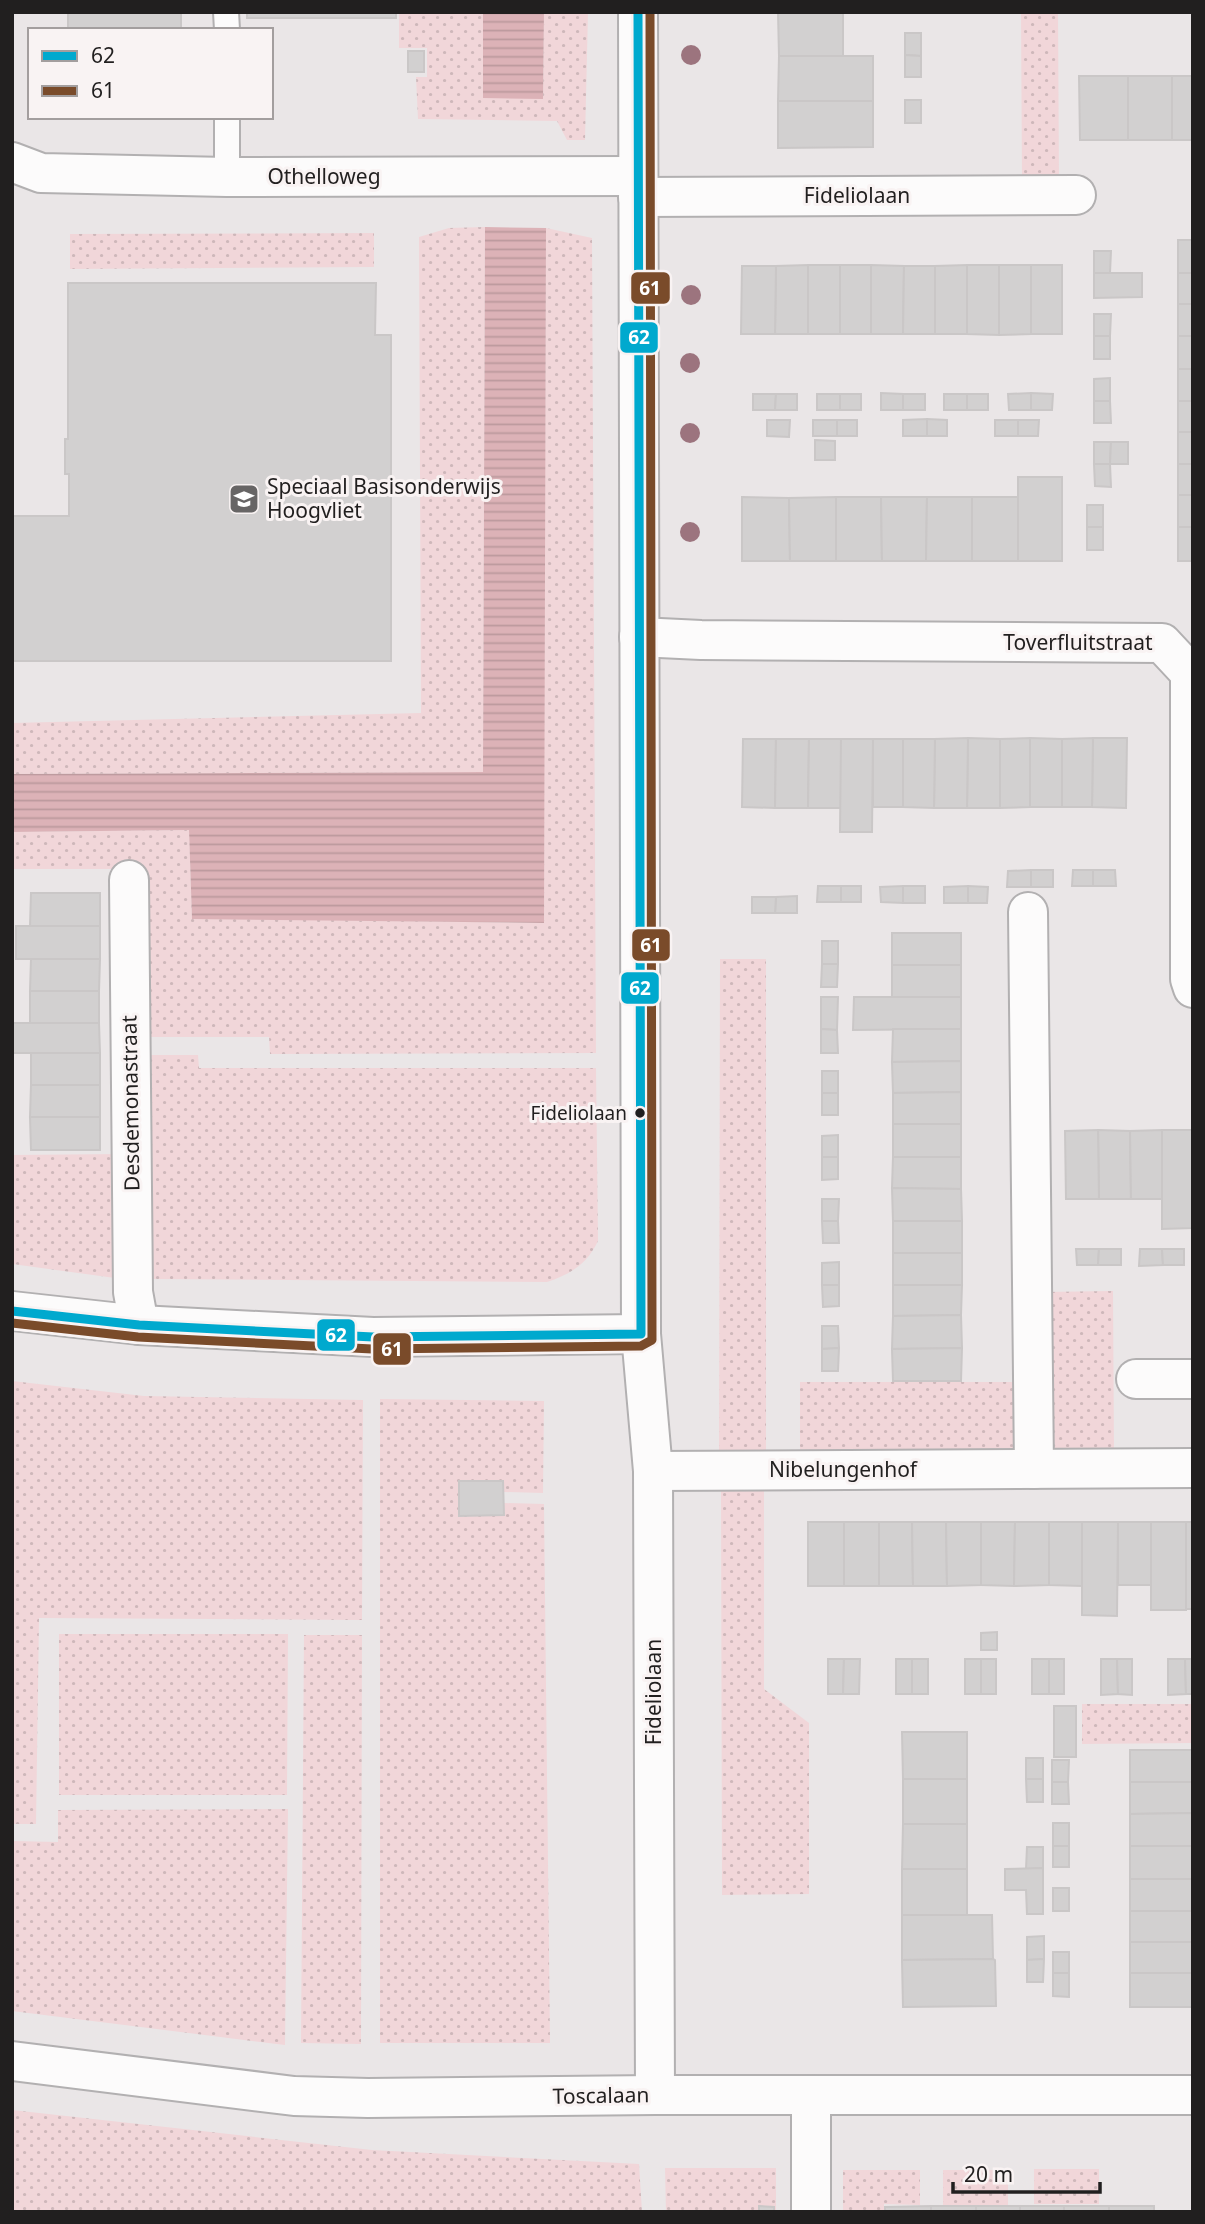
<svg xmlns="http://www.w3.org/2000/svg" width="1205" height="2224" font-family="'Noto Sans',sans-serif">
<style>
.grass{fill:url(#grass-dots)}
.water{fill:url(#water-rules)}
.building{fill:#d2d0d0;stroke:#cac7c7;stroke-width:2}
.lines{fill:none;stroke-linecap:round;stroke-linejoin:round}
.service-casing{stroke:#b2b0b1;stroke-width:28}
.pedestrian-casing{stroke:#b2b0b1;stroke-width:42}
.minor-casing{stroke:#b2b0b1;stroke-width:42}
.service{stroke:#fcfbfb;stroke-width:24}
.pedestrian{stroke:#fcfbfb;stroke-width:38}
.minor{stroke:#fcfbfb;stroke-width:38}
.bus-1-casing{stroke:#f9f3f3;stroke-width:14}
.bus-2-casing{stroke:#f9f3f3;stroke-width:14}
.bus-1{stroke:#00a9ce;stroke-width:9}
.bus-2{stroke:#7a4b2a;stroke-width:9}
.tree{fill:#9c747e}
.bus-dot{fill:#211f1f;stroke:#f9f3f3;stroke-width:2.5}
.labels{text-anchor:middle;stroke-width:6;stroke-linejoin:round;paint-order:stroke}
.bus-label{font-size:19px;fill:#211f1f;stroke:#f9f3f3;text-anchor:end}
.street-label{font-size:21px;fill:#211f1f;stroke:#f9f3f3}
.poi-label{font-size:21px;fill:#211f1f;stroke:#f9f3f3;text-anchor:start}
.line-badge{stroke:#f9f3f3;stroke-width:2.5}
.badge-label{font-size:19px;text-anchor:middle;font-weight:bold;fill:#fff}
</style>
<defs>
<pattern id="grass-dots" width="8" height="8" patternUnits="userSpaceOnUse" patternTransform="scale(1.75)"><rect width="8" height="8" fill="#f1d6d9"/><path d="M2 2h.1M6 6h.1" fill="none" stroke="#ceb7ba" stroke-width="1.8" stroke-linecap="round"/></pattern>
<pattern id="water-rules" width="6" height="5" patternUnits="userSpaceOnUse" patternTransform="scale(1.75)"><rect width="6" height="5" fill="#dcb2b7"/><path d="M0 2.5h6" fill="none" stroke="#bc999d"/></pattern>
</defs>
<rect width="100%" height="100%" fill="#eae6e7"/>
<!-- grass -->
<g class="grass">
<polygon points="399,12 483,12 483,98 543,98 544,12 588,12 585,140 567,140 557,121 418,119 416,77 427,77 427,48 399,48"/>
<polygon points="1021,12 1058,12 1059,184 1022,184"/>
<polygon points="485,227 483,772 12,774 12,723 421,713 419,237 449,228"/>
<polygon points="546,228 592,238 596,1053 270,1054 269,1037 143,1037 141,869 12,869 12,832 189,830 192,918 543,923"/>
<polygon points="374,233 374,267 70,269 70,234"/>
<polygon points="720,959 766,959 766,1458 719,1458"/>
<path d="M148,1055H198L199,1068H596L598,1241C587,1264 571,1274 547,1282L151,1279Z"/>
<polygon points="123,1154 115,1278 12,1264 12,1155"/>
<polygon points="1113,1291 1114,1455 1045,1456 1043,1292"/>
<polygon points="12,1381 144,1396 363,1400 362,1620 39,1618 36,1824 12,1824"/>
<polygon points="800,1382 1017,1382 1018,1455 800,1456"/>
<polygon points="380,1399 544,1401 543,1493 504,1492 503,1481 459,1481 460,1516 503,1515 504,1503 544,1504 550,2043 380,2043"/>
<polygon points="721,1491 764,1491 764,1689 809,1723 809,1894 722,1895"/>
<polygon points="59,1634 288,1634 287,1795 59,1795"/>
<polygon points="304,1635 362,1635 361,2044 301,2043"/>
<polygon points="1082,1704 1193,1704 1193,1743 1082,1744"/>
<polygon points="288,1809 285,2045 12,2011 12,1841 58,1842 58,1810"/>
<polygon points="12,2110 372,2150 639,2164 642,2212 12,2212"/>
<polygon points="665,2168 776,2168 776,2212 666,2212"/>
<rect x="1034" y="2169" width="65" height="35"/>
<polygon points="843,2170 920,2170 920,2205 884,2204 884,2212 843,2212"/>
<rect x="943" y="2170" width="65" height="35"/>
</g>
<!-- water -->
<g class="water">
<polygon points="483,12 544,12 543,99 483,98"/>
<polygon points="485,227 546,228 544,923 192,919 189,830 12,832 12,774 483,772"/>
</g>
<!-- building -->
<g class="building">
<rect x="68" y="12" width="113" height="18"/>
<rect x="247" y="12" width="149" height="6"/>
<polygon points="778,12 843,12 843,56 779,56"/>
<polygon points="905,33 921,33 921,56 905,55"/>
<rect x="408" y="51" width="16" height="21"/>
<polygon points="905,55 921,56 921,77 905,77"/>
<polygon points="779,56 873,56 873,101 778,101"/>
<polygon points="1079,76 1128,76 1128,140 1080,140"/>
<rect x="1128" y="76" width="44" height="64"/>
<rect x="1172" y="76" width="21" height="64"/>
<rect x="905" y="100" width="16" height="23"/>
<polygon points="778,101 873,101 873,147 778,148"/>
<rect x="1178" y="240" width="15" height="33"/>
<polygon points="1094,251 1111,251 1110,273 1094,273"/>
<polygon points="808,265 808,334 775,334 776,266"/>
<rect x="808" y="265" width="32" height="69"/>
<rect x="840" y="265" width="31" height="69"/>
<polygon points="871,265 904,266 903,334 871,334"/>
<polygon points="967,265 967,334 935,334 935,266"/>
<polygon points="967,265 999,265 999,335 967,334"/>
<polygon points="999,265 1031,265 1031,334 999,335"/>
<rect x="1031" y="265" width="31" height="69"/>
<polygon points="742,266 776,266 775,334 741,334"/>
<polygon points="904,266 935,266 935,334 903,334"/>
<polygon points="1094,273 1142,273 1142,297 1094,298"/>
<rect x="1178" y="273" width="15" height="31"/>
<polygon points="68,283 376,283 375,335 391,335 391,661 12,661 12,516 69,516 69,474 65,474 65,439 68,439"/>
<rect x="1178" y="304" width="15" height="32"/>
<polygon points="1094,314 1111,314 1110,336 1094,336"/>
<rect x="1094" y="336" width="16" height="23"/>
<rect x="1178" y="336" width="15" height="33"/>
<rect x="1178" y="369" width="15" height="32"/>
<polygon points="1110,378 1110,401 1094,401 1094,379"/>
<polygon points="881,393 903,394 903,410 881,410"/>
<polygon points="1031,393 1031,410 1009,410 1008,394"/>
<polygon points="1031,393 1053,394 1052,410 1031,410"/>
<polygon points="753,394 776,394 775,410 753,410"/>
<polygon points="776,394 797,394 797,410 775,410"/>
<rect x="817" y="394" width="23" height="16"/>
<rect x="840" y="394" width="21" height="16"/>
<rect x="903" y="394" width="22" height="16"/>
<rect x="944" y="394" width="23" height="16"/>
<rect x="967" y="394" width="21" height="16"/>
<polygon points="1094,401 1110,401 1111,423 1094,423"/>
<rect x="1178" y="401" width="15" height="31"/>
<polygon points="927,419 947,420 947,436 927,436"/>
<polygon points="927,419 927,436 903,436 903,420"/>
<polygon points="767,420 790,420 789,437 767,436"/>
<rect x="813" y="420" width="24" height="16"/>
<rect x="837" y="420" width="20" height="16"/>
<rect x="995" y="420" width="23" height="16"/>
<polygon points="1018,420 1039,420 1038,436 1018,436"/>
<rect x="1178" y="432" width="15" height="32"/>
<polygon points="815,440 835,441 835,460 815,460"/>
<polygon points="1094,442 1111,442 1110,464 1094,464"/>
<polygon points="1111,442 1128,442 1128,464 1110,464"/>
<polygon points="1094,464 1110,464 1111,487 1095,486"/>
<rect x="1178" y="464" width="15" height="31"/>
<rect x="1018" y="477" width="44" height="84"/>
<rect x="1178" y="495" width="15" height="32"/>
<polygon points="742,497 789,498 790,561 742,561"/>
<polygon points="836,497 881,497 882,561 836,561"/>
<polygon points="836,497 836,561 790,561 789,498"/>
<polygon points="881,497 927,497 926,561 882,561"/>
<polygon points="927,497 972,497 972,561 926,561"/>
<rect x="972" y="497" width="46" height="64"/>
<rect x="1087" y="505" width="16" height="22"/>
<rect x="1087" y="527" width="16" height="23"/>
<rect x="1178" y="527" width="15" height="34"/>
<polygon points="968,738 1000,739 1000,808 967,808"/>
<polygon points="968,738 967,808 934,808 935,739"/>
<polygon points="1030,738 1062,739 1062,807 1030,807"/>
<polygon points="1030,738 1030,807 1000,808 1000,739"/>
<polygon points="1093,738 1127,738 1126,808 1092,807"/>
<polygon points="1093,738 1092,807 1062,807 1062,739"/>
<polygon points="743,739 776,739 775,808 742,807"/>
<polygon points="776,739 809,739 808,808 775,808"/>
<polygon points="809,739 841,739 841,808 808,808"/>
<polygon points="841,739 873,739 872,832 840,832"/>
<rect x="873" y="739" width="30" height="68"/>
<polygon points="903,739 935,739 934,808 903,807"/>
<rect x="1031" y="870" width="22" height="17"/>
<polygon points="1031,870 1031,887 1007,887 1008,871"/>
<polygon points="1073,870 1093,870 1093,886 1072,886"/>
<polygon points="1093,870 1115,870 1116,886 1093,886"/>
<polygon points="818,886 841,886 841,902 817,902"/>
<rect x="841" y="886" width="20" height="16"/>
<rect x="903" y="886" width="22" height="17"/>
<polygon points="903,886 903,903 881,902 880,887"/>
<polygon points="968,886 988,887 987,903 968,903"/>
<polygon points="968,886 968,903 944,903 944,887"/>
<polygon points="31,893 100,893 100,926 30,926"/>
<polygon points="797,896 797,913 775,913 776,897"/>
<polygon points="752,897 776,897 775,913 752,913"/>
<rect x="16" y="926" width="84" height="33"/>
<rect x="892" y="933" width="69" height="32"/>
<rect x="822" y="941" width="16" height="23"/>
<polygon points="31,959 100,959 99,991 30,991"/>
<polygon points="822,964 838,964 837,987 821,987"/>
<rect x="892" y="965" width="69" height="32"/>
<rect x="30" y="991" width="69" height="32"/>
<polygon points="821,997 838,997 837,1030 821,1029"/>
<polygon points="854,997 961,997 961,1029 853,1030"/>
<polygon points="13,1023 99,1023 100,1053 13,1053"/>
<polygon points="821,1029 837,1030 838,1053 821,1053"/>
<polygon points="893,1029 961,1029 961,1061 892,1062"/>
<rect x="31" y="1053" width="69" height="32"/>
<polygon points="961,1061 961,1092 893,1093 892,1062"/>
<rect x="822" y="1071" width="16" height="22"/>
<polygon points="31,1085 100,1085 100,1117 30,1117"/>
<polygon points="961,1092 961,1124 893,1124 893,1093"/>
<rect x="822" y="1093" width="16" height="22"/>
<polygon points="30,1117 100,1117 100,1150 31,1150"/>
<rect x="893" y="1124" width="68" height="33"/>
<polygon points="1098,1130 1130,1131 1131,1199 1099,1199"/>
<polygon points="1098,1130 1099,1199 1066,1199 1065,1131"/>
<polygon points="1162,1130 1162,1199 1131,1199 1130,1131"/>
<polygon points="1162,1130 1193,1130 1193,1228 1162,1229"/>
<polygon points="838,1135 838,1157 822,1157 822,1136"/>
<polygon points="822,1157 838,1157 838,1179 822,1180"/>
<polygon points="893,1157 961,1157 961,1189 892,1188"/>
<polygon points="892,1188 961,1189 962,1221 893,1221"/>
<polygon points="822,1199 839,1199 838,1221 822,1221"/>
<polygon points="822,1221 838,1221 839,1243 823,1243"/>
<rect x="893" y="1221" width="69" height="32"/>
<polygon points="1076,1249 1099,1249 1098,1265 1077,1265"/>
<polygon points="1099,1249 1121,1249 1121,1265 1098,1265"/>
<polygon points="1140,1249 1162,1249 1163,1265 1139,1266"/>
<polygon points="1162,1249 1184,1249 1184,1265 1163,1265"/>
<rect x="893" y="1253" width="69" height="32"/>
<polygon points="839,1262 839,1285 822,1285 822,1263"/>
<polygon points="822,1285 839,1285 839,1306 823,1307"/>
<polygon points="893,1285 962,1285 961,1315 893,1316"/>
<polygon points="961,1315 962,1348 892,1349 893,1316"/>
<polygon points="822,1326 838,1326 839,1348 822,1349"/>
<polygon points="839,1348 838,1371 822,1371 822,1349"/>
<polygon points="962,1348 961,1381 893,1381 892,1349"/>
<polygon points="459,1481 503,1481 504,1515 459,1516"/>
<rect x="808" y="1522" width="36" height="64"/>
<rect x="844" y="1522" width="35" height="64"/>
<polygon points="879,1522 912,1522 913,1586 879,1586"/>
<polygon points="912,1522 946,1522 947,1586 913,1586"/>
<polygon points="946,1522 981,1522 981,1585 947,1586"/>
<polygon points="981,1522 1015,1522 1014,1586 981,1585"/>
<polygon points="1015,1522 1049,1522 1049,1585 1014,1586"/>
<polygon points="1049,1522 1082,1522 1082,1586 1049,1585"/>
<polygon points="1082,1522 1118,1522 1117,1616 1082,1615"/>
<rect x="1118" y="1522" width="33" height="63"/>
<rect x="1151" y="1522" width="35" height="88"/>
<rect x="1186" y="1522" width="7" height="87"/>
<polygon points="997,1632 997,1650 981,1650 981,1633"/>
<polygon points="828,1659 844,1659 843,1694 828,1694"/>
<polygon points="844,1659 860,1659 859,1694 843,1694"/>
<rect x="896" y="1659" width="16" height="35"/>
<rect x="912" y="1659" width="16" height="35"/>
<rect x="965" y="1659" width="16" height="35"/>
<rect x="981" y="1659" width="15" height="35"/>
<rect x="1032" y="1659" width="17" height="35"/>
<rect x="1049" y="1659" width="15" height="35"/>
<polygon points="1101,1659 1117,1659 1118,1694 1101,1695"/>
<polygon points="1117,1659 1132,1659 1132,1695 1118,1694"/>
<polygon points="1168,1659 1185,1659 1186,1694 1168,1695"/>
<polygon points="1185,1659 1193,1659 1193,1694 1186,1694"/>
<rect x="1054" y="1706" width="22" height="51"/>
<polygon points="902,1732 967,1732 967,1779 903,1779"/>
<rect x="1130" y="1750" width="63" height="32"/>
<rect x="1026" y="1758" width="17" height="21"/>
<polygon points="1052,1760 1069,1760 1068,1782 1052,1782"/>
<rect x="903" y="1779" width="64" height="45"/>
<polygon points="1026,1779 1043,1779 1043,1802 1027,1802"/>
<polygon points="1052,1782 1068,1782 1069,1804 1052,1804"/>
<polygon points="1130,1782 1193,1782 1193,1813 1130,1814"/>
<polygon points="1193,1813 1193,1846 1130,1846 1130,1814"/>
<rect x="1053" y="1823" width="16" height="23"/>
<polygon points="903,1824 967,1824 967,1869 902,1869"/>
<rect x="1053" y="1846" width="16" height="21"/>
<rect x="1130" y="1846" width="63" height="33"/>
<polygon points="1027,1847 1043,1847 1043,1868 1026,1869"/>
<polygon points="1043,1868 1043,1914 1027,1914 1026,1890 1005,1890 1005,1869"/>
<rect x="902" y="1869" width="65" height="46"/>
<rect x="1130" y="1879" width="63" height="32"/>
<rect x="1053" y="1888" width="16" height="23"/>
<rect x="1130" y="1911" width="63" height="31"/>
<polygon points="902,1915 992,1915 993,1959 902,1960"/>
<polygon points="1044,1936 1044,1959 1027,1960 1027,1937"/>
<rect x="1130" y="1942" width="63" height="31"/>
<rect x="1053" y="1952" width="16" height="21"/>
<polygon points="993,1959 995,1960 996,2006 903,2007 902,1960"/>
<polygon points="1044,1959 1043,1982 1027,1982 1027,1960"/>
<polygon points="1053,1973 1069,1973 1069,1997 1053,1996"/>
<rect x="1130" y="1973" width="63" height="34"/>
<polygon points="759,2206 774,2207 774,2212 759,2212"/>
<polygon points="931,2206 931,2212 885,2212 885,2207"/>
<rect x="931" y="2206" width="45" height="6"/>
<rect x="976" y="2206" width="44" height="6"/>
<rect x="1020" y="2206" width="44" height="6"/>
<rect x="1064" y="2206" width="45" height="6"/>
<rect x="1109" y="2206" width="45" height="6"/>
</g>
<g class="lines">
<!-- service casing -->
<g class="service-casing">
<g id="service">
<polyline points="226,12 227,30"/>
<polyline points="227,117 227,177"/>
</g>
</g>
<!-- pedestrian casing -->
<g class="pedestrian-casing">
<g id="pedestrian">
<polyline points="638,197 1076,195"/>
<polyline points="129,880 133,1292 139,1325"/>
<polyline points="1028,912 1034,1469"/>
<polyline points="653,1471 1193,1468"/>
</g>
</g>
<!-- minor casing -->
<g class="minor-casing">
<g id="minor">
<polyline points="638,12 641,1334 653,1471 655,2095"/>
<polyline points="12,162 41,173 227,177 638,176"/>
<polyline points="639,637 701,640 1162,643 1190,673 1190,979 1193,988"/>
<polyline points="12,1311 139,1325 373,1337 641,1334"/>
<polyline points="1136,1379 1193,1379"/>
<polyline points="12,2061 294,2096 368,2098 655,2095 1193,2095"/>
<polyline points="811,2095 811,2212"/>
</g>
</g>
<!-- service -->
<use href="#service" class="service"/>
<!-- pedestrian -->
<use href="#pedestrian" class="pedestrian"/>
<!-- minor -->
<use href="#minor" class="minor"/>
<!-- bus-1 casing -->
<g class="bus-1-casing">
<polyline id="bus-1" points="12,1311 139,1325 373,1337 641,1334 638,12"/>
</g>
<!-- bus-2 casing -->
<g class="bus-2-casing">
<polyline id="bus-2" points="12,1323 138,1337 372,1349 641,1346 652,1340 650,12"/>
</g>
<!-- bus-1 -->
<use href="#bus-1" class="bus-1"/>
<!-- bus-2 -->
<use href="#bus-2" class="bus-2"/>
</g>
<!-- trees -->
<g class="tree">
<circle cx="691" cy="55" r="10"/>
<circle cx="691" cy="295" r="10"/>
<circle cx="690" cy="363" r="10"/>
<circle cx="690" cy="433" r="10"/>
<circle cx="690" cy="532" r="10"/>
</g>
<!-- icons -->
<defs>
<g id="school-square" transform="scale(1.575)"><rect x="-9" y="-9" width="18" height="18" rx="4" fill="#676565" stroke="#f9f3f3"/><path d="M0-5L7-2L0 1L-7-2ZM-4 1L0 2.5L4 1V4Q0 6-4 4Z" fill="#fff"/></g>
</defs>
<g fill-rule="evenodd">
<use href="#school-square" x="244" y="499"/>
</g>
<!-- markers -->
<circle class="bus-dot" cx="640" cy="1113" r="6"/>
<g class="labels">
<!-- bus labels -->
<g class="bus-label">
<text x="627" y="1120">Fideliolaan</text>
</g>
<!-- street labels -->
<g class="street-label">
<text x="324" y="184">Othelloweg</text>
<text x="857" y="203">Fideliolaan</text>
<text x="1078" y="650">Toverfluitstraat</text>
<text transform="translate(131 1103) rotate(-91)" y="7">Desdemonastraat</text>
<text x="843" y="1477">Nibelungenhof</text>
<text transform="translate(654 1692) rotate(-90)" y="7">Fideliolaan</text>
<text transform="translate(601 2096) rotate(-1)" y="7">Toscalaan</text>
</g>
<!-- poi labels -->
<g class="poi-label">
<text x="267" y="494">Speciaal Basisonderwijs<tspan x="267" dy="24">Hoogvliet</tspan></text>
</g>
</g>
<g class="line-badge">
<rect x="630" y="271" width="41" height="34" rx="7" fill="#7a4b2a"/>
<rect x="619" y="321" width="40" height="33" rx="7" fill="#00a9ce"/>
<rect x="631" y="928" width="40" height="34" rx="7" fill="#7a4b2a"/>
<rect x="620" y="971" width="40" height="34" rx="7" fill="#00a9ce"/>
<rect x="316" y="1318" width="40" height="34" rx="7" fill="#00a9ce"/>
<rect x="372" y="1332" width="40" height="34" rx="7" fill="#7a4b2a"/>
</g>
<g class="badge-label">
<text x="650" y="295">61</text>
<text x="639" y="344">62</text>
<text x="651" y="952">61</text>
<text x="640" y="995">62</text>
<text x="336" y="1342">62</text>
<text x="392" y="1356">61</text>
</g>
<!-- border -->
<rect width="1205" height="2224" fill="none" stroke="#211f1f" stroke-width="28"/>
<!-- legend -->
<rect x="28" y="28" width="245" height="91" fill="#f9f3f3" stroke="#a39e9e" stroke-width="2"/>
<rect x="42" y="51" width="35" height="10" fill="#00a9ce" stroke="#a39e9e" stroke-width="2"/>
<text x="91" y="63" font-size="21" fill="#211f1f">62</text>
<rect x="42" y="86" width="35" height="10" fill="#7a4b2a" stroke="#a39e9e" stroke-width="2"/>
<text x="91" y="98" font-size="21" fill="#211f1f">61</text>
<!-- scale -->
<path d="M953 2182v10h147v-10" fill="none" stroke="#211f1f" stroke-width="3.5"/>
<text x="964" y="2182" font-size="21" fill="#211f1f" stroke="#f9f3f3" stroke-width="5" paint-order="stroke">20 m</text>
</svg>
